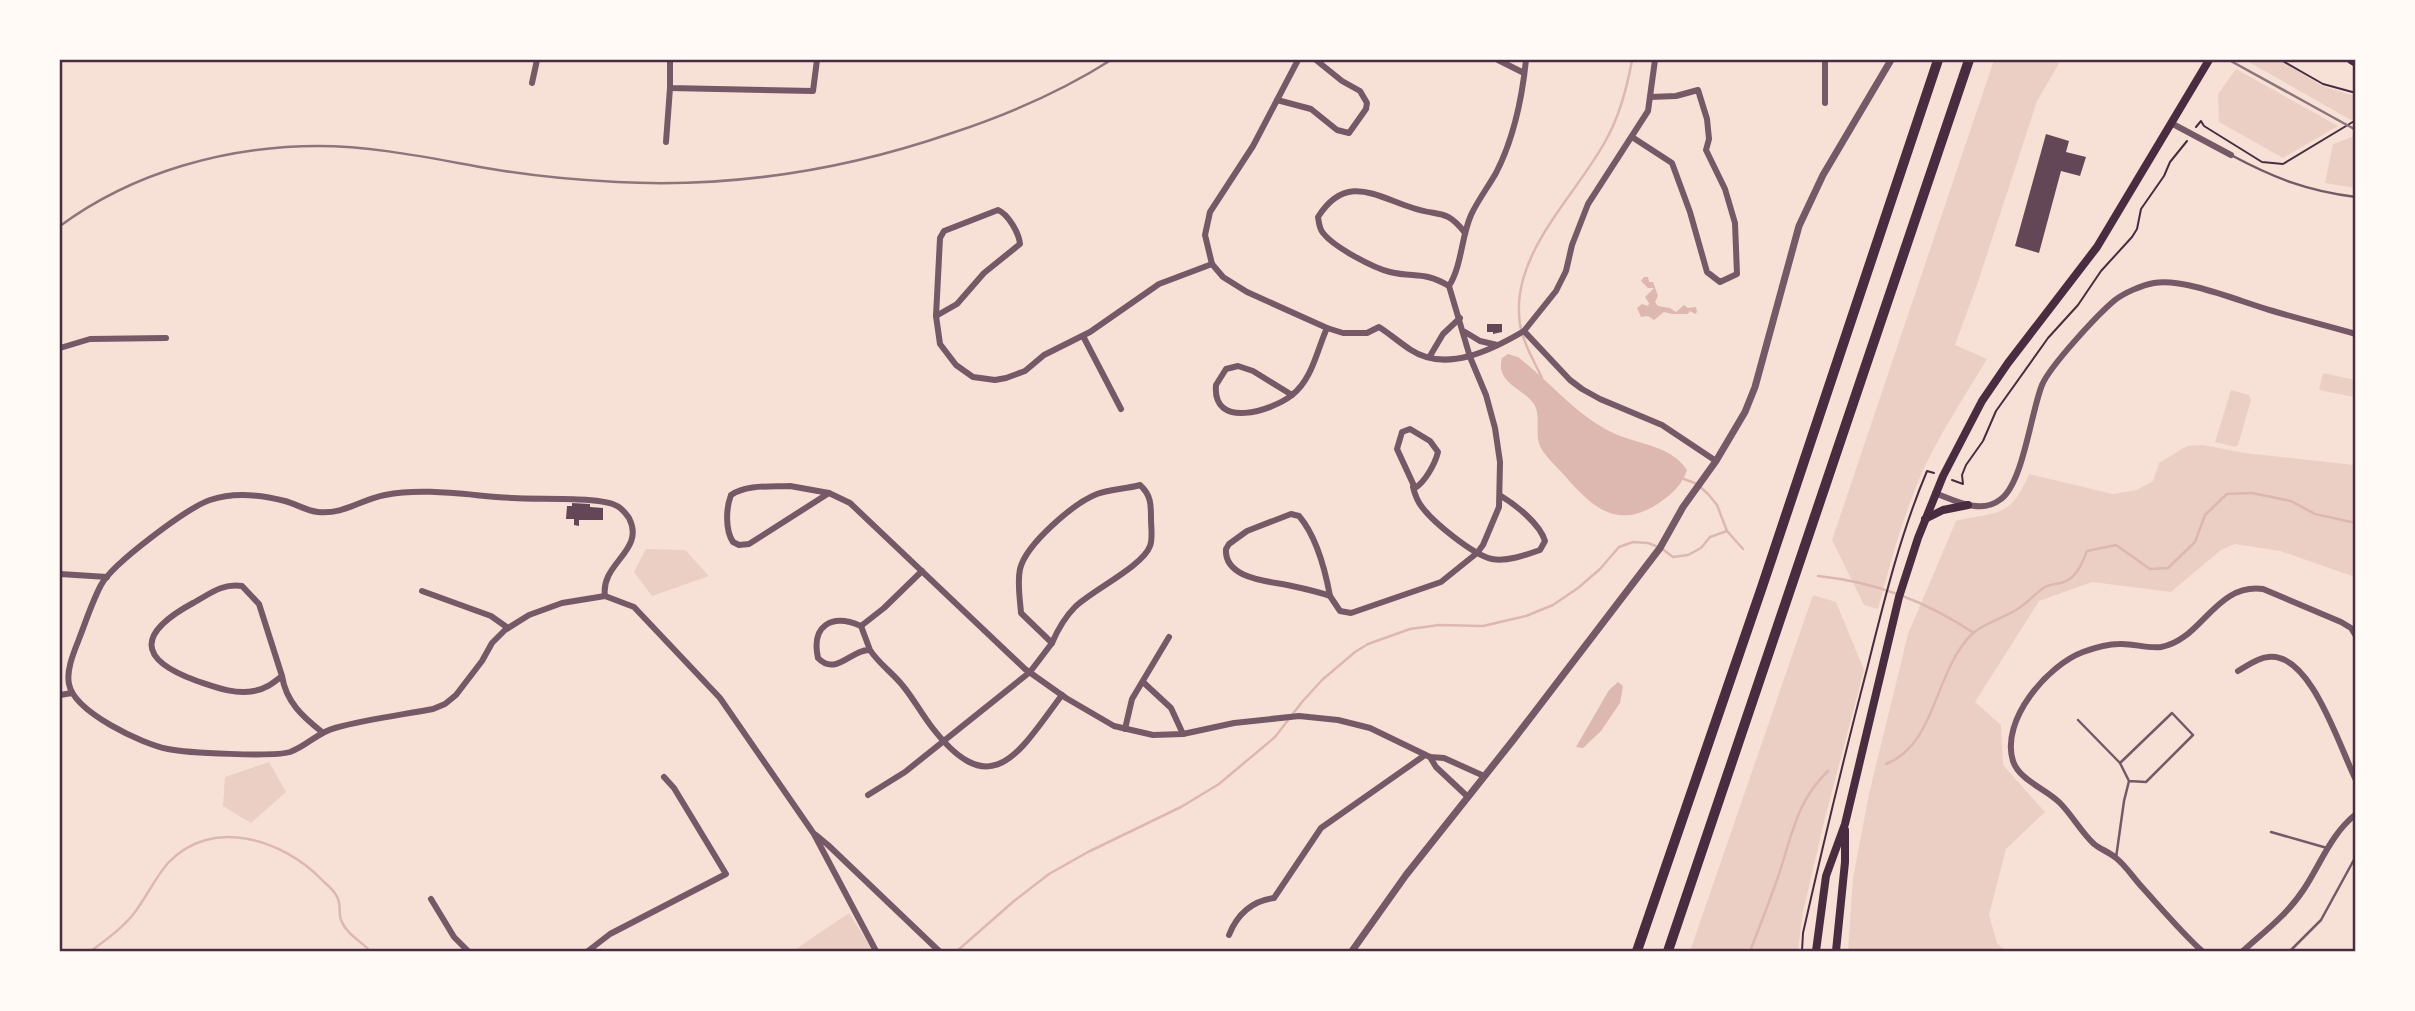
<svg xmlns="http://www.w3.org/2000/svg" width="2415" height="1011" font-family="Barlow,sans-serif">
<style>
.green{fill:#ebcfc5}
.water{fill:#dcb8b0}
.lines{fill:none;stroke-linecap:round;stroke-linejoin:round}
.stream{stroke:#dcb8b0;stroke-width:2.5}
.building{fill:#644757}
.path{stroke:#4a2c40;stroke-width:2}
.service{stroke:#755966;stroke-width:2.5}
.minor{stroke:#755966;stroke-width:6}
.tertiary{stroke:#755966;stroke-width:7}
.secondary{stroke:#4a2c40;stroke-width:8}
.motorway{stroke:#4a2c40;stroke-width:10}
.rail{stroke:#8f747c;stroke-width:2.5}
.neatline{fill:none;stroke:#4a2c40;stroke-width:2.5}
</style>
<rect width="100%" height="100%" fill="#f7e1d7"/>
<!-- green -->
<g class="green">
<path d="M1994,60H2061L2037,101L1977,285L1955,345L1987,359C1966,394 1943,429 1925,466C1904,512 1891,560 1878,609L1864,605L1832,540Z"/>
<polygon points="2245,60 2280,60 2322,86 2355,96 2355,117 2351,120"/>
<polygon points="2236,69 2338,126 2283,158 2219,122 2218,94"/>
<polygon points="2355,136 2355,188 2325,183 2333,144"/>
<polygon points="2323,373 2355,380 2354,397 2319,390"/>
<polygon points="2231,390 2249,395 2251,400 2238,445 2235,447 2215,442"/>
<path d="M2203,445L2245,453L2355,465V577L2280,551L2235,544L2221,550L2171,592L2092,582L2039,601L1975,702L2001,725L2003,765L2045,812L2006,849L1989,915L1997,943L2006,951H1848L1853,878L1869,794L1908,634L1956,521C1998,511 2010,519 2029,474L2113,494L2137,490L2153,481L2159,463L2187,446Z"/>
<polygon points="646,549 685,550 709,576 652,596 634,572"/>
<polygon points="1813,595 1836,602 1864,670 1823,826 1803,912 1798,951 1690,951"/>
<polygon points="269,762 286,792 251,823 223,806 225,777"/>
<polygon points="849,913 873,951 793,951"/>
</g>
<!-- water -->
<g class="water">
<polygon points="1644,277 1648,277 1649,282 1653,282 1658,296 1655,302 1658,306 1670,308 1676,312 1684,305 1688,308 1696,307 1697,312 1695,314 1690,311 1688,314 1672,314 1664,312 1654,320 1648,316 1641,317 1637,308 1642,304 1648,306 1649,303 1645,297 1654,288 1648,288 1641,281"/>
<path d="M1508,354L1518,357C1549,381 1575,414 1611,432C1637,445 1670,444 1687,470C1682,485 1672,494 1659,503C1617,531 1592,507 1564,475C1557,467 1548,459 1542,450C1533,436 1542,417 1534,404C1523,388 1495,383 1502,358Z"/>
<polygon points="1618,682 1623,686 1620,703 1601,731 1583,748 1576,747 1609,690"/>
</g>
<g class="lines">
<!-- stream -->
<g class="stream">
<path d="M1542,378C1534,361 1523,343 1520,324C1509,255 1576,196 1606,140C1620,115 1627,88 1632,60"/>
<polyline points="1684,479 1697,484 1708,494 1717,505 1727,531 1743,549"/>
<path d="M1818,576C1876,582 1925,601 1974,633"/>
<path d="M1886,764C1937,744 1934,670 1973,633C1985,623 2003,618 2016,610C2027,604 2035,593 2045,587C2050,584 2056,584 2061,583C2077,578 2081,565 2087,551L2116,545L2150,569L2168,568L2195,542L2205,515L2227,494L2252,493L2291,501L2315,514L2356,523"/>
<path d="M91,951C107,939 123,928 135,912C147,896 155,878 168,863C212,816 283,840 321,879C326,884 333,889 336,895C342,903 338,912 341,920C346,934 361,941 370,951"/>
<polyline points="957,951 1014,901 1049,874 1088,852 1181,807 1219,784 1275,737 1302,702 1322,680 1355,652 1368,644 1410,629 1439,625 1483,626 1526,616 1553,605 1578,588 1600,569 1619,547 1633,542 1648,543 1661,548 1673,557 1688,555 1701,548 1710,537 1727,531"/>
<path d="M1750,951C1760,926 1770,900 1779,874C1792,835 1797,800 1828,771"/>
</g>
</g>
<!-- building -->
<g class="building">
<polygon points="2046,134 2069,141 2066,152 2086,157 2080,176 2061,171 2039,253 2015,246"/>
<polygon points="1487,324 1502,324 1502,332 1493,334 1493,332 1487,332"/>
<polygon points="572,503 590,504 590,507 603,508 603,520 579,520 579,526 574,525 574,519 566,519 567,506 572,506"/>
</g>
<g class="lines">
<!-- path -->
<g class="path">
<polyline points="2281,60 2323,84 2356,93"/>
<polyline points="2196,127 2201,121 2204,126 2262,162 2283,164 2356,120"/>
<polyline points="1952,480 1963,484 1962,475 1966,465 1983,441 1996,411 2048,338 2078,305 2101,271 2132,237 2137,229 2141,209 2164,176 2170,162 2187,141"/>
<path d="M1802,951L1803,933C1823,845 1844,757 1867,669C1884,601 1900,535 1927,471L1934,473"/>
</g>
<!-- service -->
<g class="service">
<path d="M2231,155C2274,178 2307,191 2356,197"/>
<polyline points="2078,720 2120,763"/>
<polyline points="2271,832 2327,848"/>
<polyline points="2116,858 2124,801 2129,781 2120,763 2172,713 2193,735 2146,782 2129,781"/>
<polyline points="2290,951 2321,920 2356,856"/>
</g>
<!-- minor -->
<g class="minor">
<polyline points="670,60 670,88 813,91 817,60"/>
<polyline points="1498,60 1524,73"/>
<polyline points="532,83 537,60"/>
<polyline points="1277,100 1311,109 1337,130 1349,133 1366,109 1367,103 1360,91 1342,81 1316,60"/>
<polyline points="1825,103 1825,60"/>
<polyline points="2171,123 2231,155"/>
<polyline points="1632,137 1672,163 1690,212 1707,272 1720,282 1737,274 1735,223 1725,189 1706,150 1709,139 1707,119 1698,90 1676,96 1650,97"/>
<polyline points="666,142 670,88"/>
<path d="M998,210C1008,214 1019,233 1020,244L984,273L957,304L936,316L940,238L944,231Z"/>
<polyline points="1212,264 1205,235 1210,212 1253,146 1298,60"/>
<path d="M1449,286C1424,271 1415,278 1390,272C1373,268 1334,247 1323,233C1319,228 1319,223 1318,217C1346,173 1375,196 1413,208C1439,217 1446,208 1465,233"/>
<path d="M936,316L940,344L956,365L973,377L995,380L1006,378L1025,371L1044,355L1090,332L1159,284L1212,264L1223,277L1247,292L1327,328L1343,333H1367L1379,327C1390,334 1400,343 1411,350C1446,373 1492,350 1524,331L1570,380L1582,389L1600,399L1662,425L1716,461"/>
<polyline points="1524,331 1556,291 1566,271 1572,245 1588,204 1648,111 1655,60"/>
<polyline points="1465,332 1480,341 1497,345"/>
<polyline points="1083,336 1121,409"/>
<polyline points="60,348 90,339 166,338"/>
<polyline points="1430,356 1443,334 1460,318"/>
<path d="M1238,366L1253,371L1292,395C1272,411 1212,430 1216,385L1226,369Z"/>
<path d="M1292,395C1312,380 1317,350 1327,328"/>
<path d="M1410,429L1430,441L1438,452C1435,464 1425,482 1415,488L1397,449L1402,432Z"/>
<path d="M1140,485C1151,495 1151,504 1151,519C1151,527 1153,539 1150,546C1143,566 1091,591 1075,607C1065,617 1058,629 1052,643L1021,613C1020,599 1017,583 1020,569C1026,544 1074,503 1097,494C1111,489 1126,489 1140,485Z"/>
<path d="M790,486L829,493L749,544L739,545L733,542C725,530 726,508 731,495C747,484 771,487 790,486Z"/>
<path d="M1413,487C1415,495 1417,501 1422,507C1433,522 1473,555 1492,559C1506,562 1526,555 1540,550L1545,541C1540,524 1516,505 1501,496"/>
<polyline points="829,493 850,503 1025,669 1066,698 1114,726 1153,735 1183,734 1234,723 1299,716 1338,720 1370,728 1430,757 1444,758 1484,776"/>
<path d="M1935,493C1956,501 1981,515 2001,499C2023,483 2031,412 2042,385C2050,366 2098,314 2115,300C2124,293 2142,285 2154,283C2186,278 2241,302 2273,311C2300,319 2328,326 2356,334"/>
<path d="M1291,514L1299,516C1317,537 1325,569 1330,596C1316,591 1301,588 1287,585C1266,581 1224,578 1226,549L1229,544L1247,531Z"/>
<polyline points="60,574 107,577"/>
<polyline points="422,591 491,616 508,628"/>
<path d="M605,596C600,563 646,551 629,518C626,514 622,508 617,506C599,496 537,500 513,498C472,496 426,487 385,495C362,499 343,515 318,512C307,511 296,504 285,501C262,495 233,492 210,500C187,508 112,564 101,585C92,602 86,621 79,639C74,652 66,670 69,684C74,712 142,744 168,749C186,753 274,757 290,752C307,746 318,732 335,728C367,719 401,715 433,709L445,704L456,695L482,661L492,643L505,630L529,615L562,603L605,596L634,607L720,698L814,834L876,951"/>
<path d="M1330,596L1340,611L1351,613L1441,582L1477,553L1483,545L1499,507L1500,462L1495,428L1486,395L1470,357L1449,286C1462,265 1461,238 1471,215C1478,200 1488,187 1496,173C1514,138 1522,99 1526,60"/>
<polyline points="861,626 884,608 922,571"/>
<path d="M870,650L861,626C831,613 811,626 818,658C836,677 851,649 870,650C879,664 893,673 903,686C913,698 921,713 931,726C992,806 1019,752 1062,695"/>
<path d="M2238,671C2247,666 2257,658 2268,657C2311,651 2340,749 2356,780"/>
<path d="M282,676C273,683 266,689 254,691C235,695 215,687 197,681C136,659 138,633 193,603C210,594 222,583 242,586L259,604L282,676C286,702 303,717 322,732"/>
<polyline points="1143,682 1171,708 1183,734"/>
<polyline points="60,695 72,693"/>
<polyline points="1125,729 1132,699 1169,637"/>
<polyline points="1430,757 1436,767 1468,797"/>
<polyline points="868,795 905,772 1030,672 1052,643"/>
<polyline points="816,835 828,845 939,951"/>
<polyline points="431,899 454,937 468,951"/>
<path d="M1229,935C1237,915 1252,901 1274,898L1321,828L1425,755"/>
<polyline points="588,951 610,934 726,874 674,788 664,777"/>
<path d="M2202,951C2180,931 2161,908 2141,886C2133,877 2125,865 2116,858C2109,852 2100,849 2094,844C2081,832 2072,815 2060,803C2046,789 2019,780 2013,761C2000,720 2048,665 2083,652C2094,648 2107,644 2119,644C2133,643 2147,649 2161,647C2202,640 2215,583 2263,589L2341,622L2351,628L2356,636"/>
<path d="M2243,951C2265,931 2287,915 2304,889C2321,863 2331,834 2356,814"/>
</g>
<!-- tertiary -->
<polyline class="tertiary" points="1352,951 1406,875 1514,739 1660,548 1683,507 1716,461 1745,412 1755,387 1799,226 1823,175 1891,60"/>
<!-- secondary -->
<g class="secondary">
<polyline points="2351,60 2356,63"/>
<polyline points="1925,519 1943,510 1968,505"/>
<polyline points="1816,951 1826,876 1845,824 1899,597 1918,538 1943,476 1982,401 2008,363 2097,247 2209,60"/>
<polyline points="1836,951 1845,862 1845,830"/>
</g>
<!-- motorway -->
<g class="motorway">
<polyline points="1637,951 1762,587 1938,60"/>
<polyline points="1668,951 1969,60"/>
</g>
<!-- rail -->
<g class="rail">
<polyline points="2229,60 2356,130"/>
<path d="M60,226C133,172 227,146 318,146C376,146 434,159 492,169C533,176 576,180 617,182C733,188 842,171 952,133C1007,115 1062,91 1111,60"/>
</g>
</g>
<!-- border -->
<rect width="2415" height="1011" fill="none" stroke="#fffaf5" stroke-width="122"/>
<rect x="61" y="61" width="2293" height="889" class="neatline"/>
</svg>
